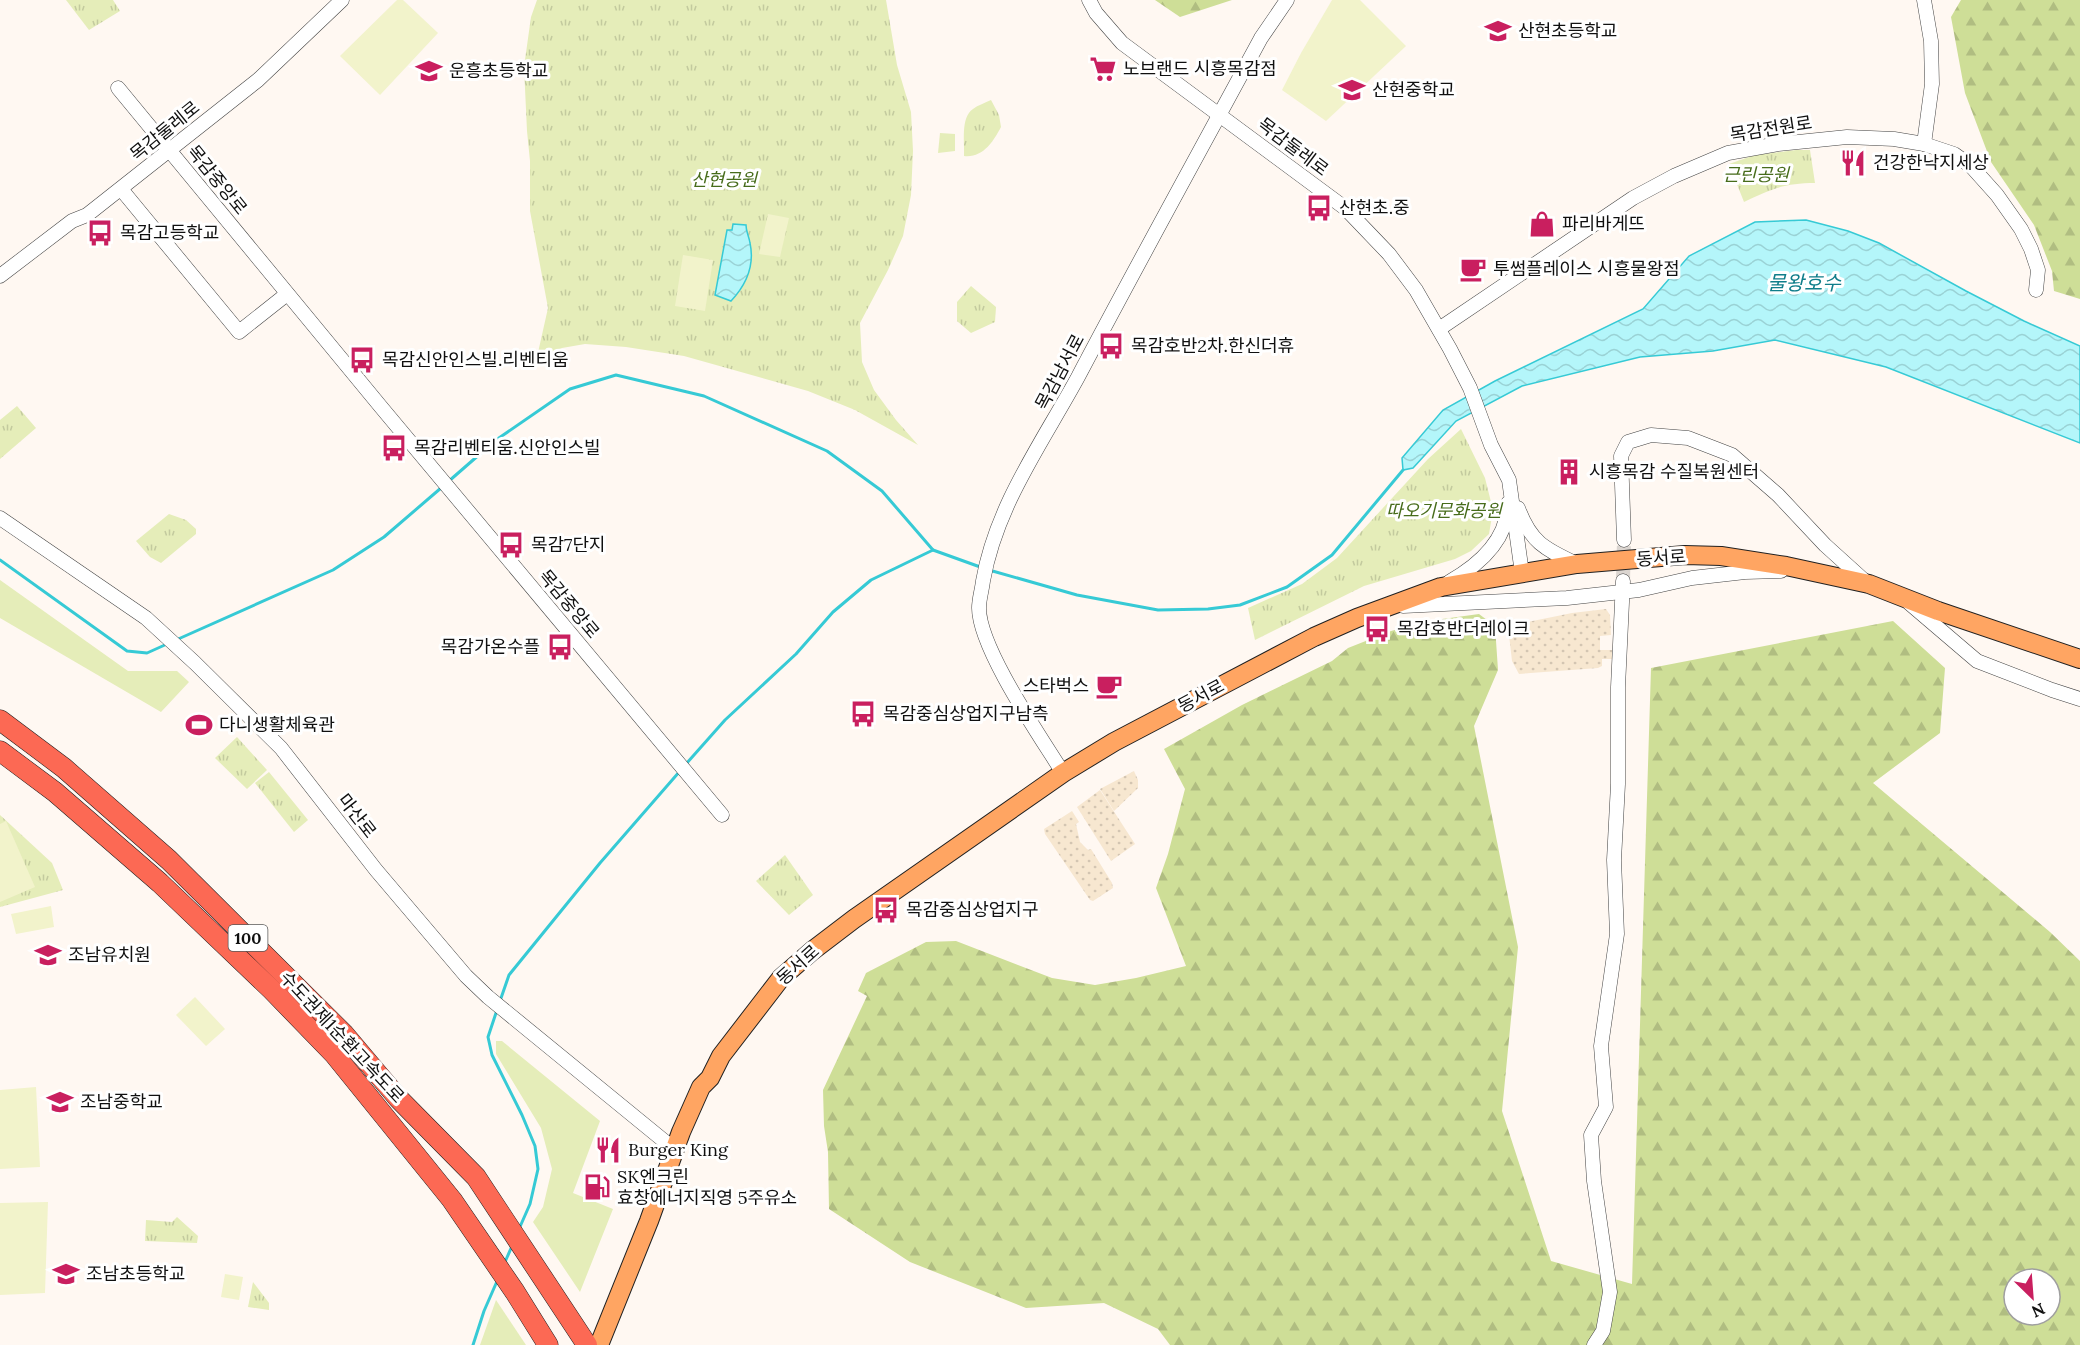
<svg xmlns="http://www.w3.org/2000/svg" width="2080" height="1345" font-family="Lora,'Noto Sans KR',serif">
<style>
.farmland{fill:url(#farmland-dots)}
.grass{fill:#e5edb9}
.forest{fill:url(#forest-firs);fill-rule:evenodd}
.park{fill:url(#park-tufts)}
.pitch{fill:#f2f3cb}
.water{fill:url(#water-waves);stroke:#36cad5;stroke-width:1.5}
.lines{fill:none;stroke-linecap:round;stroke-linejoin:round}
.stream{stroke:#36cad5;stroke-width:3}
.minor-tunnel{stroke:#dbd5d0;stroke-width:14;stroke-dasharray:14 7;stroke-linecap:butt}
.minor-casing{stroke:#434343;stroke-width:15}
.major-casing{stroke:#212121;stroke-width:20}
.highway-casing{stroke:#212121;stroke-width:21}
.minor{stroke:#fff;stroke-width:14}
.major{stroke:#ffa562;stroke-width:18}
.highway{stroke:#fc6954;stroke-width:20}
.labels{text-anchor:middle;stroke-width:6;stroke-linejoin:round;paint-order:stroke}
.shield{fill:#fff;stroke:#585858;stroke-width:1.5}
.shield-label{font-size:16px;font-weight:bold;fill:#101010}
.poi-label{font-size:18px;fill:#101010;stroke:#fff;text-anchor:start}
.street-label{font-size:18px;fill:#101010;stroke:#fff}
.park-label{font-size:18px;font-style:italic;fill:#476c1b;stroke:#fff}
.water-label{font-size:20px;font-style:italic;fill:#107e8b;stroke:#fff}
</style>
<defs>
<pattern id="farmland-dots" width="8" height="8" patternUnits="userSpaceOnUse" patternTransform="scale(1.5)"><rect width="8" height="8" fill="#f7e7d0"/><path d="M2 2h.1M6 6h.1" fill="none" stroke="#d3c5b2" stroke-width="1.8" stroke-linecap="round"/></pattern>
<pattern id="forest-firs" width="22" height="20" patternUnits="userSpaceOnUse" patternTransform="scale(1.5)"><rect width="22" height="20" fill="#cede97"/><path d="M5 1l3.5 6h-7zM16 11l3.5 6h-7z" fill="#b0bd81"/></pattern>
<pattern id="park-tufts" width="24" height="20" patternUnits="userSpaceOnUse" patternTransform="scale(1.5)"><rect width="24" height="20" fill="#e5edb9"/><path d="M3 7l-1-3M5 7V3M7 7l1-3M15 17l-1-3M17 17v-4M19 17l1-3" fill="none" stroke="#c3ca9e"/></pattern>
<pattern id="water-waves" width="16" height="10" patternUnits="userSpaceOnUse" patternTransform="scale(1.5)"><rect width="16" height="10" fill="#b4f6fa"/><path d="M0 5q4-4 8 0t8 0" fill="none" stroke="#9ad2d5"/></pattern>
</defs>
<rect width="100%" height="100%" fill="#fff8f2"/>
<!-- farmland -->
<g class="farmland">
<polygon points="1606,609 1610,615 1611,635 1600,636 1600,650 1612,650 1612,659 1602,659 1602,666 1598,668 1519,674 1512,661 1508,626 1572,613"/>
<polygon points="1134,771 1138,780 1138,788 1114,811 1100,789"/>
<polygon points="1100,790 1135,844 1111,861 1077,807"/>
<polygon points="1072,811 1079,822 1076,824 1080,842 1088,850 1091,849 1112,883 1113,888 1093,901 1090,900 1045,834 1044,829"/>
</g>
<!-- grass -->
<g class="grass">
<polygon points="0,580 128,671 177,671 189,682 161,712 0,618"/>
<polygon points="496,1041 502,1041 600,1121 573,1193 613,1209 580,1292 533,1222 543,1207 552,1169 541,1128 496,1054"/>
<polygon points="496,1300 526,1345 480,1345"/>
</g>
<!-- forest -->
<g class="forest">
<polygon points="1155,0 1232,0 1180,17"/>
<polygon points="1961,0 2080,0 2080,299 2054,291 2052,271 2034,225 1991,162 1965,93 1951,17"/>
<path d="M1479,614L1495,626L1498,670L1474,726L1518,947L1502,1111L1551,1261L1632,1284L1651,668L1893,621L1945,668L1940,733L1873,783L2050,932L2080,961V1345H1170L1158,1329L1104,1303L1026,1308L910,1262L829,1209L828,1152L824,1126L823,1090L867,996L858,991L866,973L926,942L956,941L1052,978L1095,985L1136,978L1186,966L1156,888L1168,854L1185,789L1164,749L1242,705L1332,661L1348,648L1391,631L1428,621ZM2014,1279H2050V1315H2014Z"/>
</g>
<!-- park -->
<g class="park">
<polygon points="66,0 113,0 120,11 89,30"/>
<polygon points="537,0 886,0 897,65 911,112 913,151 911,195 903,236 888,270 860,323 862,362 874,390 896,420 918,445 855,410 808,391 684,356 626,347 585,344 562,348 539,360 537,357 548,308 530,211 530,161 527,131 524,67 531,17"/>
<path d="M991,100L999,115L1001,127C993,142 983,158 964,156C965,143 960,118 973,109C978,105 985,103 991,100Z"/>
<polygon points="940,133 955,134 955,151 938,153"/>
<path d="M1796,150H1810L1815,183C1785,183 1771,189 1744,202L1729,164L1755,155Z"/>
<polygon points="971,286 996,307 995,322 971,333 957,321 957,302"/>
<polygon points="17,406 36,428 0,459 0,420"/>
<polygon points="1461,429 1485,478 1493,510 1489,534 1471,551 1455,559 1364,586 1255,640 1248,608 1302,584 1337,558 1428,459"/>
<polygon points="169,514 186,520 196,529 196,534 161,563 150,557 136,541"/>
<polygon points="237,737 267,770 247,789 215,758"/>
<polygon points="269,772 308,820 294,832 255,783"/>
<polygon points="0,815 52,863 63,890 0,907"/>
<polygon points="785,855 813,895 789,915 756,881"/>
<polygon points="177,1217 198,1236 197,1243 145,1241 146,1220 172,1222"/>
<polygon points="253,1282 269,1303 269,1310 248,1307"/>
</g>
<!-- pitch -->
<g class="pitch">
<polygon points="397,0 403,0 438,33 380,95 340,56"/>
<polygon points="1332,0 1360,0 1406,46 1326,121 1282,90 1301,53"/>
<polygon points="768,214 789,218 780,257 759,254"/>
<polygon points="683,255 713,260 705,311 675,306"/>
<polygon points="6,821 35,887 0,902 0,824"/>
<polygon points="51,906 54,927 16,934 11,914"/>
<polygon points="195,997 225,1029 206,1046 176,1015"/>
<polygon points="36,1087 40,1167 0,1169 0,1090"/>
<polygon points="48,1202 45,1293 0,1295 0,1203"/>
<polygon points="225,1274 243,1277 239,1300 221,1297"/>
</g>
<!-- water -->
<g class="water">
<polygon points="1806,220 1848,231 1879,243 1966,291 2024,321 2080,346 2080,443 1886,367 1775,340 1713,351 1640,357 1522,386 1456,421 1413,468 1403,470 1402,458 1443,410 1495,381 1643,309 1689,256 1755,222"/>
<path d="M733,224L746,225C746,232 749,236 750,243C755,266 746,285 731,301L715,295L727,230H732Z"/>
</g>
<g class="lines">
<!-- stream -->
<g class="stream">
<polyline points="449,481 496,440 570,389 616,375 704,396 827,451 882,491 933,550"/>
<polyline points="0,560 127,651 147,653 167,644"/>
<polyline points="989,570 1077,595 1158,610 1208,609 1240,605 1287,587 1332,555 1403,470"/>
<polyline points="176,640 333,570 384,537 441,488"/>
<polyline points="686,764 725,720 796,654 833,612 871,580 933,550 983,568"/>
<polyline points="500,1001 509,975 600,863 680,771"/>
<polyline points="497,1010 488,1037 492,1055 522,1115 535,1146 538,1169 530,1204 519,1229"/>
<polyline points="505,1262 512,1246"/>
<polyline points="473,1345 484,1311 498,1279"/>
</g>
<!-- minor-tunnel -->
<polyline class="minor-tunnel" points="1623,581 1624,540"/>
<!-- minor casing -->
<g class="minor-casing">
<g id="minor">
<polyline points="1089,0 1096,13 1122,43 1345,208 1389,254 1416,290 1450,349 1470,388 1491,445 1509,480 1522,573"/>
<polyline points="1924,0 1931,41 1932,84 1924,144"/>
<polyline points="118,88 381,407 722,815"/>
<polyline points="121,189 239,332 287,294"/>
<polyline points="0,276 72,221 87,215 258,80 342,0"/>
<polyline points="1439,329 1633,198 1674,176 1728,153 1778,144 1847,137 1894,139 1924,144 1954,154 1971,166 1997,195 2021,229 2031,249 2038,270 2036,290"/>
<path d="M1518,508C1531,543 1545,549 1577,564"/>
<polyline points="0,518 146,618 195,663 281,748 376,870 466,976 488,997 674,1149"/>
<polyline points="1624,540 1621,456 1628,442 1651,435 1688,438 1732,455 1778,495 1825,545 1867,583"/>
<path d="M1449,582C1479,565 1508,540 1508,503"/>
<polyline points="1909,603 1977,661 2052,690 2080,699"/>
<polyline points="1403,606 1567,598 1639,590 1692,578 1745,572 1781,571"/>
<path d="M1063,773C1040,736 979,648 979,608C979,599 982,590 983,581C996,506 1042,443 1078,377C1138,263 1200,151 1261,38L1287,0"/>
<polyline points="1594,1345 1603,1331 1610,1292 1594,1181 1591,1135 1606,1107 1601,1046 1617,934 1614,860 1618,784 1618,687 1623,581"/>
</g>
</g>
<!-- major casing -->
<g class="major-casing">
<polyline id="major" points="599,1345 649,1221 681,1132 701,1087 710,1078 721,1056 781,978 812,951 854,919 1063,773 1114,742 1314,637 1357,618 1441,587 1577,564 1685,555 1721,556 1786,566 1869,584 1938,611 2080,659"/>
</g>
<!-- highway casing -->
<g class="highway-casing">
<g id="highway">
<polyline points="0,720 64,768 169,860 344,1034 398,1098 476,1177 587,1345"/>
<polyline points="0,751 55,792 160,883 272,990 334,1054 452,1200 515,1292 548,1345"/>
</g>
</g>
<!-- minor -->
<use href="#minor" class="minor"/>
<!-- major -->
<use href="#major" class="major"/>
<!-- highway -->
<use href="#highway" class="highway"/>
</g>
<!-- icons -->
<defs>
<g id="school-bare" transform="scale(2.07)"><path d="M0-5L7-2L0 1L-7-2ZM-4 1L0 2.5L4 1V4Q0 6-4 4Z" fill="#c91f5f" stroke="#fff" stroke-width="2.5" paint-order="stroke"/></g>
<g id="supermarket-bare" transform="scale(2.07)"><path d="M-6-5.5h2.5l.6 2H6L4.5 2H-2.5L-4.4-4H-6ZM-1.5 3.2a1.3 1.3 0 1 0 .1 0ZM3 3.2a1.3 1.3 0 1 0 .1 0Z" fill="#c91f5f" stroke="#fff" stroke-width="2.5" paint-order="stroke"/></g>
<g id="restaurant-bare" transform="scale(2.07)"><path d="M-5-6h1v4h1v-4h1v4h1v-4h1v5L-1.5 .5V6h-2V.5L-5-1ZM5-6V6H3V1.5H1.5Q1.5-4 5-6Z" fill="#c91f5f" stroke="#fff" stroke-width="2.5" paint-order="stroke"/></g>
<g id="bus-bare" transform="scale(2.07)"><path d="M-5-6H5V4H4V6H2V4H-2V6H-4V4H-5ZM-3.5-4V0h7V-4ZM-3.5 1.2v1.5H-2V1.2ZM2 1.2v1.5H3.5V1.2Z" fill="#c91f5f" stroke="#fff" stroke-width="2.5" paint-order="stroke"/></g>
<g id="shop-bare" transform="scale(2.07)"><path d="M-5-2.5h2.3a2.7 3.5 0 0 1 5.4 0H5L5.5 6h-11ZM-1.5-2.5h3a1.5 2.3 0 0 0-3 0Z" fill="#c91f5f" stroke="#fff" stroke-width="2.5" paint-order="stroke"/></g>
<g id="cafe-bare" transform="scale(2.07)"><path d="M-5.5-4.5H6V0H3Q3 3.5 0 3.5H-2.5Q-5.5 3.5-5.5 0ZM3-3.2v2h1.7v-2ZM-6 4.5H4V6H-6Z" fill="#c91f5f" stroke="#fff" stroke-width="2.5" paint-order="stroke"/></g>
<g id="building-bare" transform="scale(2.07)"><path d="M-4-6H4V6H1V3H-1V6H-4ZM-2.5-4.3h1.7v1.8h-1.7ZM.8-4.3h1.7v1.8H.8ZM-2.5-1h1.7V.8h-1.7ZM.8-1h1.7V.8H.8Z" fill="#c91f5f" stroke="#fff" stroke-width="2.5" paint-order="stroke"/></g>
<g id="stadium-bare" transform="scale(2.07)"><path d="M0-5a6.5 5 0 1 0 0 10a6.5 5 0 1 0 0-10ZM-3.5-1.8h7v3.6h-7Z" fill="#c91f5f" stroke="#fff" stroke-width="2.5" paint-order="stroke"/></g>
<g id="fuel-bare" transform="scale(2.07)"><path d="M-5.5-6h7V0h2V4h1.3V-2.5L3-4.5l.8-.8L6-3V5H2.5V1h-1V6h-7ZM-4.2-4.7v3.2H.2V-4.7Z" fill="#c91f5f" stroke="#fff" stroke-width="2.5" paint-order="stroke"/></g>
</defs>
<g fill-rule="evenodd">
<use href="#school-bare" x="1498" y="31"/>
<use href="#supermarket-bare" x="1103" y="69"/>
<use href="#school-bare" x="429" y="71"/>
<use href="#school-bare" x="1352" y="90"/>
<use href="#restaurant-bare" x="1853" y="163"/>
<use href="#bus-bare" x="1319" y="208"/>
<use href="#shop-bare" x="1542" y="224"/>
<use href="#bus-bare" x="100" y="233"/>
<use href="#cafe-bare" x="1473" y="269"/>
<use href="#bus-bare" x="1111" y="346"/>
<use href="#bus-bare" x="362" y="360"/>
<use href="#bus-bare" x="394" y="448"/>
<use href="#building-bare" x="1569" y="472"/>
<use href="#bus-bare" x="511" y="545"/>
<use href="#bus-bare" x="1377" y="629"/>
<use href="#bus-bare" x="560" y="647"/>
<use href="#cafe-bare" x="1109" y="686"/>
<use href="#bus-bare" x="863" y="714"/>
<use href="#stadium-bare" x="199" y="725"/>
<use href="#bus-bare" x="886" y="910"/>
<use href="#school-bare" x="48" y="955"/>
<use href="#school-bare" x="60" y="1102"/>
<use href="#restaurant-bare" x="608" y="1150"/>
<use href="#fuel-bare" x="597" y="1187"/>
<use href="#school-bare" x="66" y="1274"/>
</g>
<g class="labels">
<!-- shield labels -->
<rect class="shield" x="228.5" y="925" width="39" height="26" rx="4.5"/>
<g class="shield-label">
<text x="248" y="944">100</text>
</g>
<!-- poi labels -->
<g class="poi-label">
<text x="1518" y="37">산현초등학교</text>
<text x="1123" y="75">노브랜드 시흥목감점</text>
<text x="449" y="77">운흥초등학교</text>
<text x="1372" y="96">산현중학교</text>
<text x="1873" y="169">건강한낙지세상</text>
<text x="1339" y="214">산현초.중</text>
<text x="1562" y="230">파리바게뜨</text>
<text x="120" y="239">목감고등학교</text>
<text x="1493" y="275">투썸플레이스 시흥물왕점</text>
<text x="1131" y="352">목감호반2차.한신더휴</text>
<text x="382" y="366">목감신안인스빌.리벤티움</text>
<text x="414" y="454">목감리벤티움.신안인스빌</text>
<text x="1589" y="478">시흥목감 수질복원센터</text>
<text x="531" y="551">목감7단지</text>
<text x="1397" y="635">목감호반더레이크</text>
<text x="540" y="653" text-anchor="end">목감가온수플</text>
<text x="1089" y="692" text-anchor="end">스타벅스</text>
<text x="883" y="720">목감중심상업지구남측</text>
<text x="219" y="731">다니생활체육관</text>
<text x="906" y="916">목감중심상업지구</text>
<text x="68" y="961">조남유치원</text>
<text x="80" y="1108">조남중학교</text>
<text x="628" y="1156">Burger King</text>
<text x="617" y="1183">SK엔크린<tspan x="617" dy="21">효창에너지직영 5주유소</tspan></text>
<text x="86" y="1280">조남초등학교</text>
</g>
<!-- street labels -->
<g class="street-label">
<text transform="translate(1771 129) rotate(-9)" y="6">목감전원로</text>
<text transform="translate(165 131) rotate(-39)" y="6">목감둘레로</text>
<text transform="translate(1293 147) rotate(37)" y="6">목감둘레로</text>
<text transform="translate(217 180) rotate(51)" y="6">목감중앙로</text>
<text transform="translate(1060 372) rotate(-62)" y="6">목감남서로</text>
<text transform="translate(1661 558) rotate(-4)" y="6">동서로</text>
<text transform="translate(569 604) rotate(50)" y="6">목감중앙로</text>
<text transform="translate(1201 696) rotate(-28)" y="6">동서로</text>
<text transform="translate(357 816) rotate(52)" y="6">마산로</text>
<text transform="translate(798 965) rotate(-42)" y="6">동서로</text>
<text transform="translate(342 1037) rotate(47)" y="6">수도권제1순환고속도로</text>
</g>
<!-- park labels -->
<g class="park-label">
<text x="1756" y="181">근린공원</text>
<text x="724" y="186">산현공원</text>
<text x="1444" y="517">따오기문화공원</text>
</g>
<!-- water labels -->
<g class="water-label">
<text x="1804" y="290">물왕호수</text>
</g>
</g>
<!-- north arrow -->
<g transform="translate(2032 1297) rotate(155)"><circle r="28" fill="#ffffff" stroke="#9f9f9f" stroke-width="1.5"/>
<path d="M0-4.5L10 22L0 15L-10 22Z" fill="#c91f5f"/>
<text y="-9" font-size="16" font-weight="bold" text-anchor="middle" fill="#101010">N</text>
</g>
</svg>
